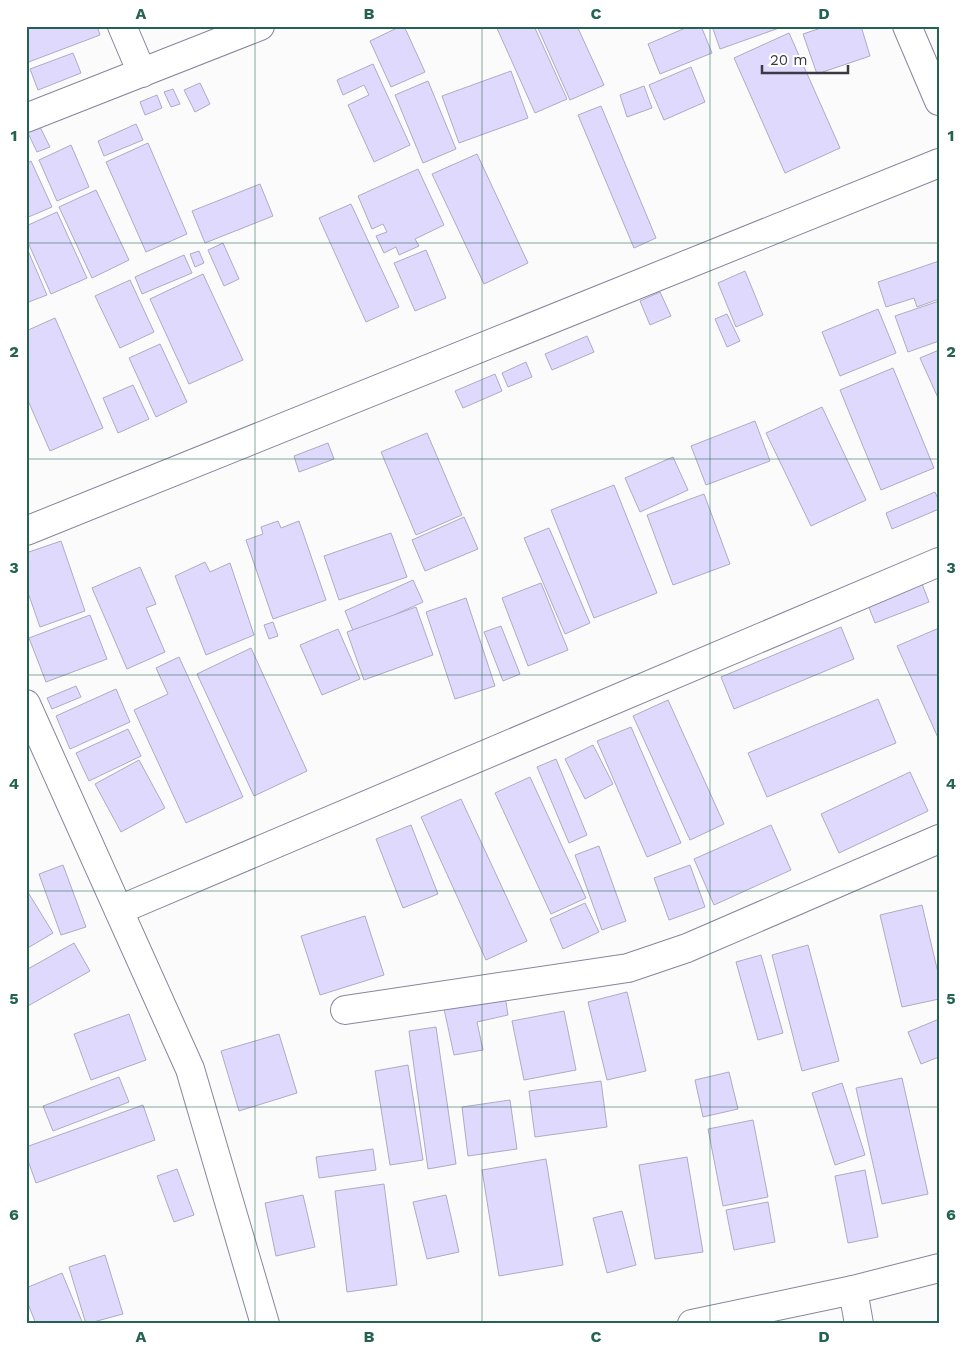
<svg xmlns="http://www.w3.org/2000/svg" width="965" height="1350" font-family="'Work Sans',sans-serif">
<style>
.building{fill:#dfd9fe;stroke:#afabc4}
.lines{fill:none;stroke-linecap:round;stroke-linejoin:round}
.minor-casing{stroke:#89859d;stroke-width:30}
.minor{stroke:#fff;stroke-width:28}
.grid{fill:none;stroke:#246351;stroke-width:1;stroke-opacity:0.55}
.neatline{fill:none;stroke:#246351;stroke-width:2}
.grid-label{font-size:16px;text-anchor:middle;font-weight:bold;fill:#246351}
</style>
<rect width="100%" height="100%" fill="#fafbfa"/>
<!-- building -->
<g class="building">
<polygon points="26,26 97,26 100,35 26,63"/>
<polygon points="401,26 404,26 425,72 391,87 370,41"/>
<polygon points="496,26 534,26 567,99 535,113"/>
<polygon points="537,26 577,26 604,85 570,100"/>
<polygon points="690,26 701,26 712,53 660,74 648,44"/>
<polygon points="712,26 782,26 782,27 720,49"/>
<polygon points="827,26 861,26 870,56 817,74 803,34"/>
<polygon points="789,33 840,148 785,173 734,58"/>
<polygon points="73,53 81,73 38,90 30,69"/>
<polygon points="373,64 410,145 374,162 348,105 369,95 364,85 343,95 337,80"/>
<polygon points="691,67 705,102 664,120 649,85"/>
<polygon points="511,71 528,118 459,143 442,96"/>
<polygon points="428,81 456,149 423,163 395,95"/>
<polygon points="200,83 210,104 195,112 184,90"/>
<polygon points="644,86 652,108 627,117 620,95"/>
<polygon points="173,89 180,104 171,107 164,92"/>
<polygon points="157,95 162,108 145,115 140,102"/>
<polygon points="601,106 656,238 634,248 578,115"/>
<polygon points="136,124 143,140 104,156 98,141"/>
<polygon points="39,125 50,147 37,152 27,131"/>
<polygon points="148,143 187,234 146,252 106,162"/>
<polygon points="71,145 89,187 57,201 39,160"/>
<polygon points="477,154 528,263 484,284 432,174"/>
<polygon points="31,161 52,207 26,218 26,164"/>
<polygon points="418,169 444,225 415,239 419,246 399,255 396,247 384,253 376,236 387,232 383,224 372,229 358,196"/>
<polygon points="260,184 273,216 205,243 192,211"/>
<polygon points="96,190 129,260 92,278 59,207"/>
<polygon points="351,204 399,307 366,322 319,218"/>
<polygon points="57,212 87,278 51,294 26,238 26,226"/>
<polygon points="223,243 239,279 224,286 208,250"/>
<polygon points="26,246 47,295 26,303"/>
<polygon points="426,250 446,298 415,311 394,263"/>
<polygon points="199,251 204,263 195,267 190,254"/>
<polygon points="184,255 192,273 142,294 135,277"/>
<polygon points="939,261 939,299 917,307 914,298 886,307 878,282"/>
<polygon points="745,271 763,315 736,327 718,283"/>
<polygon points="203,274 243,360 189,384 150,299"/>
<polygon points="130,280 154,332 120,348 95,296"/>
<polygon points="660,292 671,316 650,325 640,301"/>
<polygon points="939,301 939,341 908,352 895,316"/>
<polygon points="878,309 896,353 840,376 822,332"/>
<polygon points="727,314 740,341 727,347 715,319"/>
<polygon points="55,318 103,428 50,451 26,396 26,331"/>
<polygon points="587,336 594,352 552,370 545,354"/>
<polygon points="160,344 187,402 156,417 129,358"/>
<polygon points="939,350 939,400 920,358"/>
<polygon points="526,362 532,377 508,387 502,373"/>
<polygon points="893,368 934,468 881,490 840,390"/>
<polygon points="495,374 502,391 463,408 455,391"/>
<polygon points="133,385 149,419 118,433 103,398"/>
<polygon points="822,407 866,500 811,526 766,433"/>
<polygon points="755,421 770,461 706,485 691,446"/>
<polygon points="427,433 462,515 416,535 381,452"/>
<polygon points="328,443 334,459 299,472 294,456"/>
<polygon points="673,457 688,490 640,512 625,478"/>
<polygon points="614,485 657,593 594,618 551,510"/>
<polygon points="935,492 939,501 939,509 892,529 886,513"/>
<polygon points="704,494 730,564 673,585 647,515"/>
<polygon points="464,517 478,549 425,571 412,540"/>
<polygon points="278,521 281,528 299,521 326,600 273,619 246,540 263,534 261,527"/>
<polygon points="549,528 590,623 565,634 524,538"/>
<polygon points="391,533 407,577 339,600 324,556"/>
<polygon points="61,541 85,611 40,627 26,587 26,553"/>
<polygon points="205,562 210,572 230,563 254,635 206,655 175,576"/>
<polygon points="140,567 156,604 146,608 165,652 127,669 92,588"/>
<polygon points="413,580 423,602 354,633 345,611"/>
<polygon points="541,583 568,650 528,666 502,598"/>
<polygon points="922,584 929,602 875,623 868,605"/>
<polygon points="466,598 495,686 455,699 426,612"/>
<polygon points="416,607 433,655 364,680 347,632"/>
<polygon points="90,615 107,659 46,682 29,638"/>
<polygon points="273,622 278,636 269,639 264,625"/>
<polygon points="501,626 520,674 503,681 484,632"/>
<polygon points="841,627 854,659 734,709 721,677"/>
<polygon points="939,628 939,740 897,646"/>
<polygon points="338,629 360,679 322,695 300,645"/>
<polygon points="251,648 307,771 254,796 197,674"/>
<polygon points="179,657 243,797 186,823 134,710 168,694 156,668"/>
<polygon points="76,686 81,697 52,709 47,698"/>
<polygon points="116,689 130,722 70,749 56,716"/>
<polygon points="878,699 896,743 767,797 748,753"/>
<polygon points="668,700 724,824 690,840 633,716"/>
<polygon points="631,727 681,843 647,857 597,741"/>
<polygon points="128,729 141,756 89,781 76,753"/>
<polygon points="593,745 613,784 585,799 565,759"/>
<polygon points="556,759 587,835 569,843 537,767"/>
<polygon points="139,760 165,808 121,832 95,784"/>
<polygon points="910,772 928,811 839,853 821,814"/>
<polygon points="530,777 586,898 551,914 495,793"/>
<polygon points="461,799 527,941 486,960 421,817"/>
<polygon points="411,825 438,894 403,908 376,839"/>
<polygon points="771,825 791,870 714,905 694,859"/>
<polygon points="599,846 626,921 602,930 575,855"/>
<polygon points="63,865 86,927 61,935 39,874"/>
<polygon points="690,865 705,907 669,920 654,878"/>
<polygon points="26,889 53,933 26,949"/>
<polygon points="585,903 599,932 563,949 550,919"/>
<polygon points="922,905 939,977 939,999 902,1007 880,915"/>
<polygon points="365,916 384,975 320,995 301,936"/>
<polygon points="74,943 90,971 26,1007 26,970"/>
<polygon points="808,945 839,1061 802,1071 772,955"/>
<polygon points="761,955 783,1033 758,1040 736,962"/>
<polygon points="627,992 646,1071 607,1080 588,1002"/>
<polygon points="505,996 508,1015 477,1022 483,1050 454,1055 444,1009"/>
<polygon points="564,1011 576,1070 524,1080 512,1021"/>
<polygon points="129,1014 146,1060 91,1080 74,1034"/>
<polygon points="939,1019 939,1057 921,1064 908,1032"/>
<polygon points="436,1027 456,1164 428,1169 409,1031"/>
<polygon points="279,1034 297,1093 239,1111 221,1051"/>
<polygon points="408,1065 423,1160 390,1165 375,1071"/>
<polygon points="729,1072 738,1109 703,1117 695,1080"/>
<polygon points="119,1077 129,1102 53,1131 43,1106"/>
<polygon points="902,1078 928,1194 882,1204 856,1088"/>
<polygon points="601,1081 607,1127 535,1137 529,1091"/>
<polygon points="842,1083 865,1155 835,1165 812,1093"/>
<polygon points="510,1100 517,1149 468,1156 462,1107"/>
<polygon points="143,1105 155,1140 36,1183 26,1155 26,1147"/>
<polygon points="753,1120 768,1197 723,1206 708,1129"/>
<polygon points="373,1149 376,1170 319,1178 316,1157"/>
<polygon points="687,1157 703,1252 655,1259 639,1165"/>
<polygon points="546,1159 563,1265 499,1276 482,1170"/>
<polygon points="177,1169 194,1215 174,1222 157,1176"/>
<polygon points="865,1170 878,1237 848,1243 835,1176"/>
<polygon points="384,1184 397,1285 347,1292 335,1191"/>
<polygon points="303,1195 315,1247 276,1256 265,1203"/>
<polygon points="446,1195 459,1252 427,1259 413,1202"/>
<polygon points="768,1202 775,1242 734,1250 726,1210"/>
<polygon points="622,1211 636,1265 607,1273 593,1218"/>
<polygon points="105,1255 123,1314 86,1324 69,1267"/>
<polygon points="62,1273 83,1324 36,1324 26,1299 26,1288"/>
</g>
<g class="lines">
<!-- minor casing -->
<g class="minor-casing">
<g id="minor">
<polyline points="122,26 142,73"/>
<polyline points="907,26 939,101"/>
<polyline points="26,118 260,26"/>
<polyline points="26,531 939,163"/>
<polyline points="26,704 190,1069 265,1324"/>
<polyline points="119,910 939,562"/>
<polyline points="345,1010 628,968 687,948 939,839"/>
<polyline points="853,1290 859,1324"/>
<polyline points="692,1324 853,1290 939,1268"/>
</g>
</g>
<!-- minor -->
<use href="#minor" class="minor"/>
</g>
<!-- grid -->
<path class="grid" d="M255,26V1324M482,26V1324M710,26V1324M26,243H939M26,459H939M26,675H939M26,891H939M26,1107H939"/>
<!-- border -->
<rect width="965" height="1350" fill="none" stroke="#ffffff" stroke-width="55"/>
<!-- scale -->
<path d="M762 65v8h86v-8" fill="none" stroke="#3b3944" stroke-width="2.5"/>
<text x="770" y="65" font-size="15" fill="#3b3944" stroke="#ffffff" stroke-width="4" paint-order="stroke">20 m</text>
<rect x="28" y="28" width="910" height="1294" class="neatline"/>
<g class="grid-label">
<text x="141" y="19">A</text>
<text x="369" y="19">B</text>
<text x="596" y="19">C</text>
<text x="824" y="19">D</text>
<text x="14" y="141">1</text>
<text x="951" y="141">1</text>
<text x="14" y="357">2</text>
<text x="951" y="357">2</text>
<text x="14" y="573">3</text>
<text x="951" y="573">3</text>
<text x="14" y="789">4</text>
<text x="951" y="789">4</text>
<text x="14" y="1004">5</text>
<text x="951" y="1004">5</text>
<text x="14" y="1220">6</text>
<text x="951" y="1220">6</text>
<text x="141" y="1342">A</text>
<text x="369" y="1342">B</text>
<text x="596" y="1342">C</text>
<text x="824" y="1342">D</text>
</g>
</svg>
